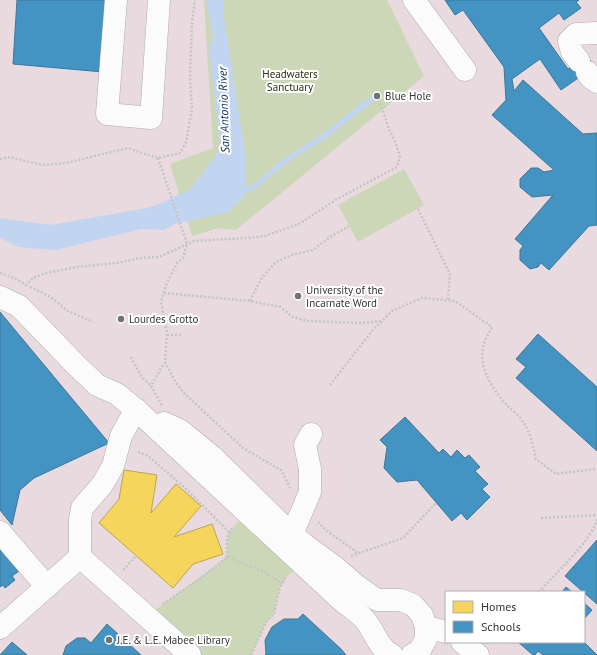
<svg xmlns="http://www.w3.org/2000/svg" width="597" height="655" font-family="'PT Sans',sans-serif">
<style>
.education{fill:#e8dade;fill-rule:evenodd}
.green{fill:#ccd7b7}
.water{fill:#c2d5f0}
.homes{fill:#f6d55c;stroke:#bca551}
.schools{fill:#4393c3;stroke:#3f7799}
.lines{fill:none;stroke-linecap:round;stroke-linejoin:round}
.stream{stroke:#c2d5f0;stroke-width:5.5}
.minor-casing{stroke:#adaeaf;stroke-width:23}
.path{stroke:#c4c5c5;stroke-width:2.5;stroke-dasharray:2 2;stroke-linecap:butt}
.minor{stroke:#fbfbfb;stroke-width:22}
.poi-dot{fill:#727374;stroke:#fff;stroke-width:1.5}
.labels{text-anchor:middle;stroke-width:4;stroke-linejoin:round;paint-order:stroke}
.park-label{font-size:11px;fill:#273010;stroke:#fff}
.poi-label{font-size:11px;fill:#353637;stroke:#fff;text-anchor:start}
.water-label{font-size:12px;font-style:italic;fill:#01285f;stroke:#fff}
</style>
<rect width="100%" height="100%" fill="#e3e4e5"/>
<!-- education -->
<path class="education" d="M0,0H597V655H0ZM446,592H584V642H446Z"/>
<!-- green -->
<g class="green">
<polygon points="204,0 387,0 424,76 236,230 218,228 192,236 170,164 213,148"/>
<polygon points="404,169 424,205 358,242 338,205"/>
<path d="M249,515L297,569L287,576L280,587L274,614L266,622L251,655H190L154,611C178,592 203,576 227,557C227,531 228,529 249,515Z"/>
</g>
<!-- water -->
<polygon class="water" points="206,0 224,0 224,18 246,160 246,186 244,197 228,212 175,224 164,230 141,229 56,250 19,247 0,238 0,218 50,225 147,208 164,202 190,189 219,151 219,133 209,49 213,36"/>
<!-- homes -->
<polygon class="homes" points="124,470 157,475 151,513 176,484 201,506 174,537 212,524 223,554 193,564 173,588 99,523 119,499"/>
<!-- schools -->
<g class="schools">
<polygon points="17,0 108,0 103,72 13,64"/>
<polygon points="445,0 579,0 576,2 581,8 564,20 559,13 539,28 568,69 587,55 594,67 561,90 540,59 512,79 514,91 523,80 583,134 597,133 597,225 589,226 549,270 541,263 538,267 530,269 520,260 520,250 523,246 515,239 553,195 532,197 520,187 520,179 531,168 538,168 544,172 554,170 492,115 506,100 504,67 463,10 455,15"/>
<polygon points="0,312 109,443 34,478 20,490 12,525 0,510"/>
<polygon points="538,334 597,387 597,451 516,378 526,367 516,359"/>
<polygon points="405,417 439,453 443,449 451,457 457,450 465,458 469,455 480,467 475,471 488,484 482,489 490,497 467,520 461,513 452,521 417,480 397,482 384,468 387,447 380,440"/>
<polygon points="597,540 597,604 565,576"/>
<polygon points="0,543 22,569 12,576 15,580 5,588 3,585 0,587"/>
<polygon points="566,587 572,592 562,592"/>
<polygon points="584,603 592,610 584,619"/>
<polygon points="303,614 341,649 346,655 265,655 266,654 265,640 272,627 284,619 298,619"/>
<polygon points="107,624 141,655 63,655 66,646 77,638 85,638 91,643"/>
<polygon points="12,642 27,655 0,655"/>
<polygon points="518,642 584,642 597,655 543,655 538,651 535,655 533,655"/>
</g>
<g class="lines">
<!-- stream -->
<polyline class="stream" points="239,193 255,186 286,160 324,136 369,101 377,96"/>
<!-- minor casing -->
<g class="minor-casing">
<g id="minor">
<polyline points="116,0 107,114 151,118 159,0"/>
<polyline points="414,0 465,70"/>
<polyline points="579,61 572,52 569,41 576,34 597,33"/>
<polyline points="587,72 590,77 597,82"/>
<path d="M0,297L19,306L76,365L97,385L117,394L141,414L340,599C348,606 359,612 365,620C375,632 378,648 392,655"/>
<polyline points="164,423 181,431 214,458 291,534 305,545 335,567 357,586 377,600 401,600 413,605 422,615 426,627 426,639 420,650 412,655"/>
<polyline points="0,532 47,587"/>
<polyline points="283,545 296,525 310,492 310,469 305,445 311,434"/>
<polyline points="80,557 80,520 82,508 102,485 113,466 121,436 136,409"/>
<polyline points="426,627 446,632"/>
<polyline points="0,628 80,557 190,655"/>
<polyline points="462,642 478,655"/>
</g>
</g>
<!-- path -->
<g class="path">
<polyline points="158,158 187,244 183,258 177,263 166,285 161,302 167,333 165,362 175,381 184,393 243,448 282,471 290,488"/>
<polyline points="0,159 10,157 29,162 44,165 66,163 128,148 142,153 158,158 180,153 186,142 192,110 190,77 192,22 195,0"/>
<polyline points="418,209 450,274 448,300"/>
<polyline points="0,273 14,278 26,285 33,278 46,273 77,267 116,263 140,258 159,257 194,241 246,238 265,236 299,224 337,199 397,167 400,157 396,144 389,129 383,111 378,99"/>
<polyline points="30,287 49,296 68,311 93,322"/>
<polyline points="164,293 250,301 280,307 293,317 308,321 361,323 381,321"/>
<polyline points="250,301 261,279 276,262 292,255 313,250 330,237 349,226"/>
<polyline points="167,335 182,335"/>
<polyline points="131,357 141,376 151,386"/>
<path d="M330,385L372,331L392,311L422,298L455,301L492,327C490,332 486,336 485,341C476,363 491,388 506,404C511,410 519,415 523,422C531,432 533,447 536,459L556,474L596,469"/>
<polyline points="162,405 151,386 164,363"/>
<polyline points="138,452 148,456 184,487 230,533"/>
<polyline points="541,518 597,515"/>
<polyline points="318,522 327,531 358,553"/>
<polyline points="351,556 403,538 436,503"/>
<polyline points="227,557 227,538 233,527"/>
<polyline points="123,570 136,556"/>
<path d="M539,592C554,575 593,539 597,519"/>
<polyline points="163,604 201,578 227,557 265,572 282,584"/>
<polyline points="251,655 266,622 274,614 280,587 286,577"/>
</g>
<!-- minor -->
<use href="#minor" class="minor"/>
</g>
<!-- markers -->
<g class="poi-dot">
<circle cx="377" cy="96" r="4"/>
<circle cx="298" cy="296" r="4"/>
<circle cx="121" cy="319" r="4"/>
<circle cx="109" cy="640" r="4"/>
</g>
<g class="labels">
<!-- park labels -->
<g class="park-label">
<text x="290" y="78">Headwaters<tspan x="290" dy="13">Sanctuary</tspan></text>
</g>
<!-- poi labels -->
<g class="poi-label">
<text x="385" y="100">Blue Hole</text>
<text x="306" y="294">University of the<tspan x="306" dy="13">Incarnate Word</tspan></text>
<text x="129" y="323">Lourdes Grotto</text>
<text x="117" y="644">J.E. &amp; L.E. Mabee Library</text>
</g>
<!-- water labels -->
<g class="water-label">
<text transform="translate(224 110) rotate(-92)" y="4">San Antonio River</text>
</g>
</g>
<!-- legend -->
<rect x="445" y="591" width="140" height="52" fill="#ffffff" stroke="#aeafaf"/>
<rect x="453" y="601" width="20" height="12" fill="#f6d55c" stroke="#aeafaf"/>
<text x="481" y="611" font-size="12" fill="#353637">Homes</text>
<rect x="453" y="621" width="20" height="12" fill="#4393c3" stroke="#aeafaf"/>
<text x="481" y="631" font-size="12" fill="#353637">Schools</text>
</svg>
